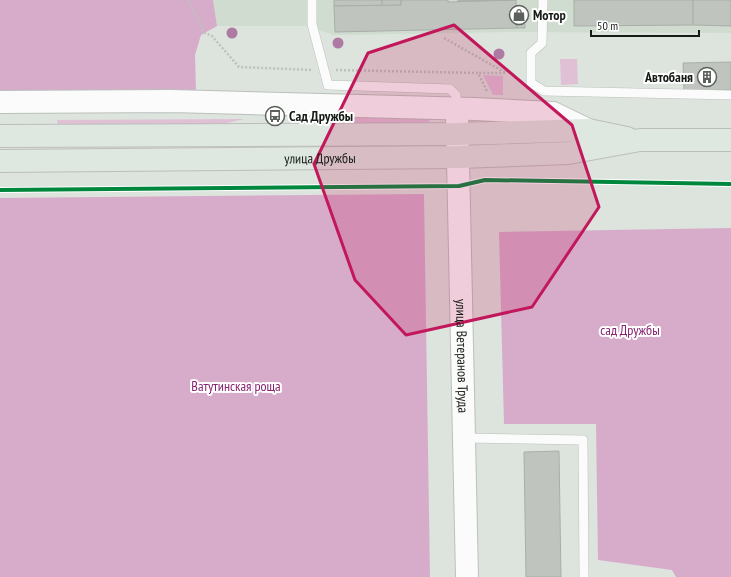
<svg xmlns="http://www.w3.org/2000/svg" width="731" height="577" font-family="'PT Sans Narrow',sans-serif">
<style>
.built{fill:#cfdccf}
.green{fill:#dfc0d5}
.forest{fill:#d7acca}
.building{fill:#bfc4bf;stroke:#a9aea9}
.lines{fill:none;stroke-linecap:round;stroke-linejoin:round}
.lane-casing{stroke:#bbc0bb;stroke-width:10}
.secondary-casing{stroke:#bbc0bb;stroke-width:24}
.primary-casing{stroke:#bcbebc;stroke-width:24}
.path{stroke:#bdc1bd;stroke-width:2.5;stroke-dasharray:2 2;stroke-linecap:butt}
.lane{stroke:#fafbfa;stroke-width:9}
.secondary{stroke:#fafbfa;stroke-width:22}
.primary{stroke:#dee7e0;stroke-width:22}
.cycleway-casing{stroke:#fff;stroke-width:6}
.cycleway{stroke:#00873e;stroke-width:4}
.tree{fill:#ad7aa2}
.marked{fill:#c2185b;fill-opacity:0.2;stroke:#c2185b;stroke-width:3;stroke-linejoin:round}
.labels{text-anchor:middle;stroke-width:4;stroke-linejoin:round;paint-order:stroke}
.poi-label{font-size:14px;font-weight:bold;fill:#161b16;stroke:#fff;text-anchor:start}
.street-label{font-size:14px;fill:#161b16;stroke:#fff}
.park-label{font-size:14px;fill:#862471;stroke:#fff}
</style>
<rect width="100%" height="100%" fill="#dde3dd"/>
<!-- built -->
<polygon class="built" points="213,0 731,0 731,33 512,32 334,35 308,26 217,26"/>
<!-- green -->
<g class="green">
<polygon points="560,59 577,59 578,84 561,85"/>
<polygon points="483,75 503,76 503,95 493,95"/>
<polygon points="319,117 434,117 428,122 347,125 319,120"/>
<polygon points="244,119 210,127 58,126 57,120"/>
</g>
<!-- forest -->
<g class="forest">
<polygon points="0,0 213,0 217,26 201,35 195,55 196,93 0,93"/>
<polygon points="424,194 430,577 0,577 0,198"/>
<polygon points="731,228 731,577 676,577 672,570 598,560 596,424 504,424 499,232"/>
</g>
<!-- building -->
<g class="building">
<rect x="334" y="0" width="48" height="6"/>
<polygon points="382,0 401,0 401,5 382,6"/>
<polygon points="401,0 448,0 448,2 516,0 517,28 335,32 334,6 401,5"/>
<polygon points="458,0 516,0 458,1"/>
<polygon points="574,0 693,0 693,25 574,26"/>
<polygon points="693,0 731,0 731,26 693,25"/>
<polygon points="516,9 524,9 525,28 517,28"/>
<polygon points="731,62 731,90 684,91 683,63"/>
<polygon points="559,451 561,577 526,577 524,452"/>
</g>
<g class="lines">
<!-- lane casing -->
<g class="lane-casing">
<g id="lane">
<polyline points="312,0 312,24 328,85 450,89 456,95 457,108"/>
<polyline points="543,0 542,43 531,53 531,83 544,91 731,95"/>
<polyline points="465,438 583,440 584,577"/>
</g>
</g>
<!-- secondary casing -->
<g class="secondary-casing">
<g id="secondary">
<polyline points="0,102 171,101 475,109 553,113 588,130"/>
<path id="s1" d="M457,114L467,577"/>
</g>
</g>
<!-- primary casing -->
<g class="primary-casing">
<g id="primary">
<polyline points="0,136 458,134 588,130 627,138"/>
<path id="s2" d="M0,161L459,157L568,153L640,140H731"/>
</g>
</g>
<!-- path -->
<g class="path">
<polyline points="188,0 205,33 212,36 239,67 313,70"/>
<polyline points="444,38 506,73 478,73"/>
<polyline points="336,70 478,73 487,91"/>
<polyline points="476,182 485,180 731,184"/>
</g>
<!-- lane -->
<use href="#lane" class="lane"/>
<!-- secondary -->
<use href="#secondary" class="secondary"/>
<!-- primary -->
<use href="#primary" class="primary"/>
<!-- cycleway casing -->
<g class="cycleway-casing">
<polyline id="cycleway" points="0,190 459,186 485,180 731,184"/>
</g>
<!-- cycleway -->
<use href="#cycleway" class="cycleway"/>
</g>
<!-- trees -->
<g class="tree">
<circle cx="232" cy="33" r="5.5"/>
<circle cx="338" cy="43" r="5.5"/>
<circle cx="499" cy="54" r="5.5"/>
</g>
<!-- marked area -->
<path class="marked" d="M454,25L572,125L599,207L532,307L406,335L355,280L314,164L368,53Z"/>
<!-- icons -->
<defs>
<g id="shop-ring" transform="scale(1)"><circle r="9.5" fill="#fff" stroke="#5c615c" stroke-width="1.5"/><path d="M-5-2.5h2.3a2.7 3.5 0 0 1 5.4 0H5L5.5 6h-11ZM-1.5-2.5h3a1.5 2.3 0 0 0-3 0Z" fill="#5c615c"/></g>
<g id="building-ring" transform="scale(1)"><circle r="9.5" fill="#fff" stroke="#5c615c" stroke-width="1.5"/><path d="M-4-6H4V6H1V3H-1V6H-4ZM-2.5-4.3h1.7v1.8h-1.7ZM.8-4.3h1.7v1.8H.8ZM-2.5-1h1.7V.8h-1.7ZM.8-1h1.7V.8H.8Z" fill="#5c615c"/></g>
<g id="bus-ring" transform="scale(1)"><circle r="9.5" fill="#fff" stroke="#5c615c" stroke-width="1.5"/><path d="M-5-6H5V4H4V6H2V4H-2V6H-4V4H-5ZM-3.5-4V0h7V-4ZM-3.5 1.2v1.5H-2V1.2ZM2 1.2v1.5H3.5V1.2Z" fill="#5c615c"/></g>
</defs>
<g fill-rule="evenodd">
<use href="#shop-ring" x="519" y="15"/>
<use href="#building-ring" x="707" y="77"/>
<use href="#bus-ring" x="275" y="116"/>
</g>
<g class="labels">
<!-- poi labels -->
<g class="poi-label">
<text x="533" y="20">Мотор</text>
<text x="693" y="82" text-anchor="end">Автобаня</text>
<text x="289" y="121">Сад Дружбы</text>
</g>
<!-- street labels -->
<g class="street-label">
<text dy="5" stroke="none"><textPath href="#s2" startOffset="320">улица Дружбы</textPath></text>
<text dy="5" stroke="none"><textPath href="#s1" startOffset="242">улица Ветеранов Труда</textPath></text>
</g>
<!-- park labels -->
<g class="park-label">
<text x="630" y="335">сад Дружбы</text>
<text x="236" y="391">Ватутинская роща</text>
</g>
</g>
<!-- scale -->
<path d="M591 30v6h108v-6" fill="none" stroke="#161b16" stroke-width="2"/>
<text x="597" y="30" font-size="12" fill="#161b16" stroke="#ffffff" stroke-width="3" paint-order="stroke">50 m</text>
</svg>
